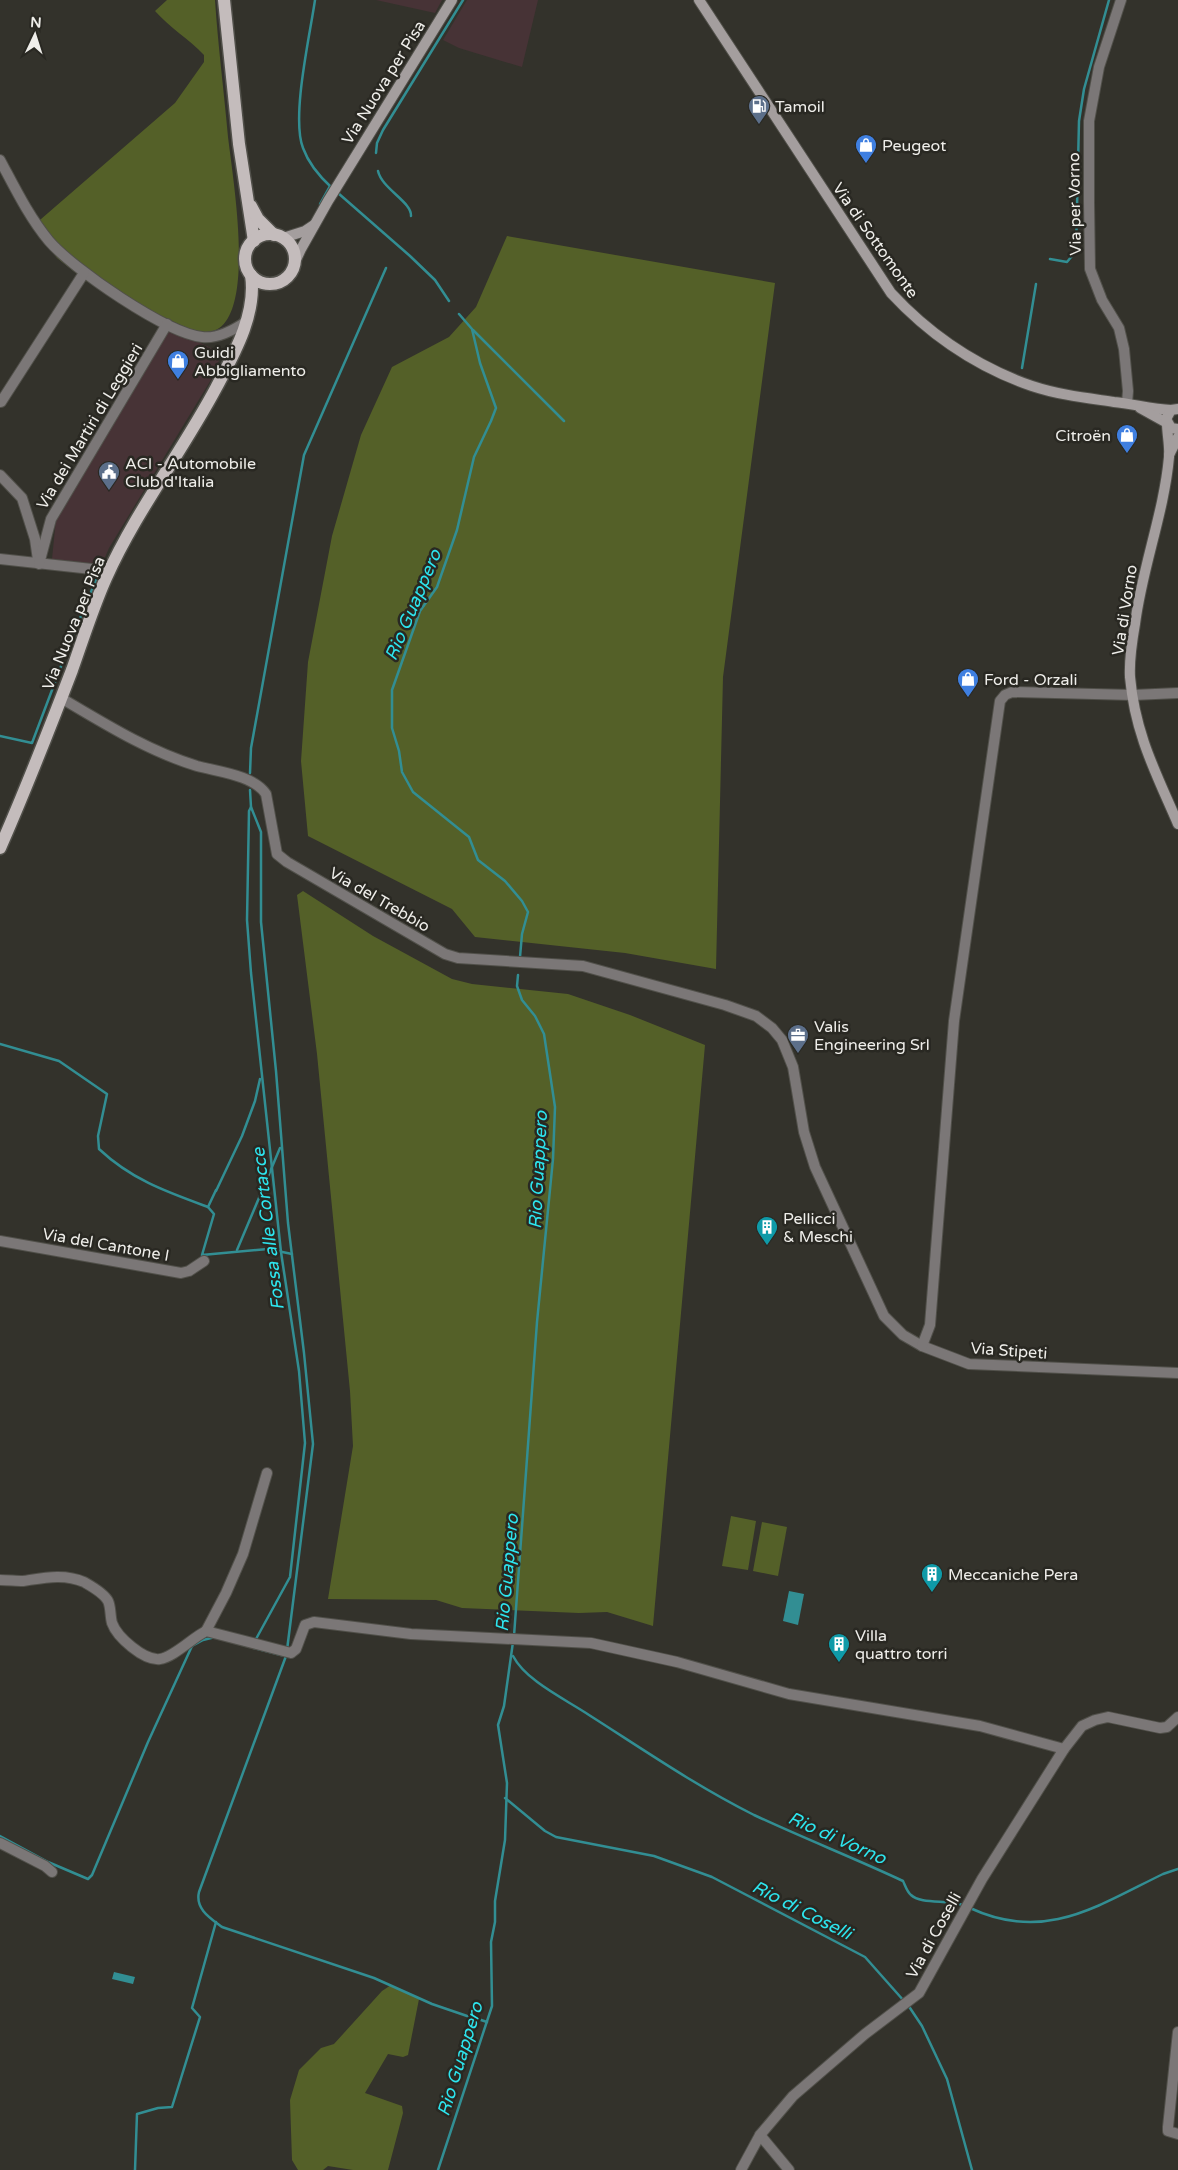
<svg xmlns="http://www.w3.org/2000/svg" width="1178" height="2170" font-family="'Varela Round',sans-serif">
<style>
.commercial{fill:#473336}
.green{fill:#546028}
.water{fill:#328e93}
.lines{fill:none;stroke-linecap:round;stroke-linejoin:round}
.stream{stroke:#328e93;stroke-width:2.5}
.street-casing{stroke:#51504a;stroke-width:12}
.secondary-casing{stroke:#51504a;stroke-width:12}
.primary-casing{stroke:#51504a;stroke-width:15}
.street{stroke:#7b7777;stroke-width:10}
.secondary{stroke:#a49e9e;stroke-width:10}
.primary{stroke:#c4bcbc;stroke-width:12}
.labels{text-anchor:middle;stroke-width:5;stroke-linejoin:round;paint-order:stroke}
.street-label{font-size:16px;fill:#efeeea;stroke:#292822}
.poi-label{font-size:16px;fill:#efeeea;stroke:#292822;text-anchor:start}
.water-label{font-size:18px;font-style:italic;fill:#2de5ee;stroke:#292822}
</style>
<rect width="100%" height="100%" fill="#33322b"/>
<!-- commercial -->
<g class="commercial">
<polygon points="376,0 442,0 435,13"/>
<polygon points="467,0 538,0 522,67 459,48 443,40"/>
<polygon points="170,329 222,353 212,378 109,548 103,562 99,564 52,559 56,519"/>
</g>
<!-- green -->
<g class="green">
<path d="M167,0H215C218,46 224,91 228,137C233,179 251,286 226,321C219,332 208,333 196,332L86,281L57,258L33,226L175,103L204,62V55C189,39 170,28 155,11Z"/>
<polygon points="507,236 775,283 723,677 716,969 625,953 475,937 452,909 308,836 301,761 308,662 332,536 361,435 392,367 449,337 476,307"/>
<polygon points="303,891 373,936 452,979 472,984 568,994 630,1015 705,1045 653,1626 607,1612 579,1613 462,1608 436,1600 328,1599 353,1446 350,1391 317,1054 297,895"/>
<polygon points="731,1516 756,1521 748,1570 722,1566"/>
<polygon points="762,1522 787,1527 778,1576 753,1571"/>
<polygon points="391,1985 419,1999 408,2055 403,2057 388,2054 365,2093 402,2106 403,2113 388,2170 353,2170 328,2166 323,2170 298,2170 292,2160 290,2100 299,2070 321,2048 334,2044 382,1991"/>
</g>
<!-- water -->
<g class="water">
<polygon points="789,1591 804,1594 798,1625 783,1621"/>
<polygon points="114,1972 135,1977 133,1984 112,1979"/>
</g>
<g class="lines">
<!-- stream -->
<g class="stream">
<path d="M315,0C310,35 291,117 303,148C308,162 320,177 332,188"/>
<polyline points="376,153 377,143 383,130 463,0"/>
<path d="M378,171C382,189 412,202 411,216"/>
<polyline points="338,193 410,256 435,280 449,301"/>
<polyline points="320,204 330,186"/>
<polyline points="1050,259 1067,262 1076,251 1079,121 1084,89 1109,0"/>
<polyline points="459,314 472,329 480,363 496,408 491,421 474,457 457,530 437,587 420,611 392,690 392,728 399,751 402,772 413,792 469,837 478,860 505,881 522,901 528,912 522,934 520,957"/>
<polyline points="473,330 564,421"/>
<polyline points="1022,368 1036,284"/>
<polyline points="68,647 96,580"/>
<polyline points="0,736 32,743 63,661"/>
<polyline points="250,773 251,748 304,455 386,268"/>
<polyline points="250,790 251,807 261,832 261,922 276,1071 288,1223 304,1353 313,1444 287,1650"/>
<polyline points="251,807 249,811 247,920 251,973 281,1252 299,1371 305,1443 290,1577 256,1639"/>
<path d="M0,1044L59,1061L107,1094L98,1136L99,1149C132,1180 167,1192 208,1207L214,1214L202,1255L268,1249L292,1254"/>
<polyline points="216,1191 242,1136 255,1101 260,1079"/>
<polyline points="208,1207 216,1190"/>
<polyline points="237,1250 280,1148"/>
<polyline points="514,1636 537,1322 553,1159 555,1107 544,1034 535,1016 522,1000 517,986 518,975"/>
<polyline points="254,1648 285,1656"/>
<path d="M286,1656L199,1892C195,1909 210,1918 222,1927L374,1978L432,2004L470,2017"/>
<path d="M513,1656C526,1681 565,1699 589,1715C644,1750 696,1786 754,1815C803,1838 854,1858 903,1881C905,1885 907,1892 911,1895C921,1905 951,1899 965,1906"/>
<polyline points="505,1798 545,1831 556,1837 654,1856 712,1877 865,1957 904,2001"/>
<polyline points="0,1836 48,1862 88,1879 92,1875 148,1742 192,1646 203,1640 215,1637"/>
<path d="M970,1908C1045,1943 1097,1906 1163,1874L1178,1869"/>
<polyline points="908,2005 922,2026 947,2079 972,2170"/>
<polyline points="478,2019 487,2022"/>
<polyline points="135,2170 137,2114 158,2108 172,2107 200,2017 192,2008 216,1922"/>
<polyline points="438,2170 492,2006 491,1942 495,1922 495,1901 505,1840 507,1783 498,1725 504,1706 513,1642"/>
</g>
<!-- street casing -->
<g class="street-casing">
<g id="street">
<polyline points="1121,0 1099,67 1089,121 1089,202 1090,269 1102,300 1119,328 1124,349 1128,391 1127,403"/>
<path d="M0,160C15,188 29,217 49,241C73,269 166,333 202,337C218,339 234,330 247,321"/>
<polyline points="0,401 1,402 84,273"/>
<polyline points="0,475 22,498 35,539 38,560"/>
<polyline points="0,559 110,571"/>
<polyline points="39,564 51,519 167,324"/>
<path d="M61,698C105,724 148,751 197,766C219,772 253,775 266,794L277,854L287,862L445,954L458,958L583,966L725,1005L756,1016L772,1028L782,1040L793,1067L804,1132L815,1167L884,1316L903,1335L922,1346L969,1364L1178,1373"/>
<polyline points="0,1241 181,1273 189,1271 204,1261"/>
<polyline points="922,1346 930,1325 954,1021 1000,701 1005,695 1012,692 1133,695 1178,693"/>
<path d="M0,1580C8,1580 16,1581 23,1581C43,1578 64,1573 84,1582C91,1586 104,1593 108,1601C111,1607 110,1616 112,1623C117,1637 144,1661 160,1659C174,1657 192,1638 206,1631L291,1653L296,1649L305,1625L314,1622L411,1634L591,1643L677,1662L789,1694L980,1726L1064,1749"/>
<polyline points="206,1631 226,1593 243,1554 267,1473"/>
<polyline points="0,1843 45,1866 52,1872"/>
<polyline points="1178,2032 1168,2127 1168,2131 1178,2134"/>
<polyline points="760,2135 789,2170"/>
<polyline points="741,2170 760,2135 793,2096 865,2034 919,1993 982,1879 1064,1749 1082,1726 1095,1720 1108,1717 1160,1728 1167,1727 1178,1717"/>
</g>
</g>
<!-- secondary casing -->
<g class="secondary-casing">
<g id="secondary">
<path d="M699,0L891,293C930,335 977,367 1032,386C1059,395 1087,398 1114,402C1133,404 1152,409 1171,410"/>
<polyline points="283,238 305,231 314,225"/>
<polyline points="295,262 301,249 328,201 452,0"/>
<path d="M1140,408L1167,423C1167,434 1170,446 1169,457C1164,513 1142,568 1135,624C1132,641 1129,659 1130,677C1135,734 1156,773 1178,824"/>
<polyline points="1178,409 1171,410 1166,419 1171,428 1178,429"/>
<polyline points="1169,455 1178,437"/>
</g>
</g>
<!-- primary casing -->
<g class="primary-casing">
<g id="primary">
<polyline points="224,0 239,144 254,241"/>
<polyline points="251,206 258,219 274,235"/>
<circle cx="270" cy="259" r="25"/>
<path d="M0,848C26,789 49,730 72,670C83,639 93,607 106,578C136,511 182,452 216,388C234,354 257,314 251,275"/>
</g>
</g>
<!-- street -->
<use href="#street" class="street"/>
<!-- secondary -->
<use href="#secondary" class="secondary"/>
<!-- primary -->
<use href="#primary" class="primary"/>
</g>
<!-- icons -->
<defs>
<g id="fuel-pin" transform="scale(1.125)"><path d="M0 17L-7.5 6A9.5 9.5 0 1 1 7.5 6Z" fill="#5c6f8a" stroke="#292822"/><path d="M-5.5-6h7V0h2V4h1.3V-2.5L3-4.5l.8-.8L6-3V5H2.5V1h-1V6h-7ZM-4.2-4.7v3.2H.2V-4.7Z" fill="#fff"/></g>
<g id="shop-pin" transform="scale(1.125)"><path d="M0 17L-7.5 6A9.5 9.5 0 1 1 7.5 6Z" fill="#3f7fe0" stroke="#292822"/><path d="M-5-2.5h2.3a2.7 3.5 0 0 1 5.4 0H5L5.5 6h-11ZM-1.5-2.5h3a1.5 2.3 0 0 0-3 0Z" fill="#fff"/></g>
<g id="civic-pin" transform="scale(1.125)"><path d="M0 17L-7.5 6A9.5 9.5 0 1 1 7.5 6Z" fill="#5c6f8a" stroke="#292822"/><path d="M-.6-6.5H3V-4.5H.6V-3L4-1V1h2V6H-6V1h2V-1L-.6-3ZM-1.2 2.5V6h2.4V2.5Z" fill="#fff"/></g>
<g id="office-pin" transform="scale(1.125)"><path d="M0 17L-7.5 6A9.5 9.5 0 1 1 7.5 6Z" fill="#5c6f8a" stroke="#292822"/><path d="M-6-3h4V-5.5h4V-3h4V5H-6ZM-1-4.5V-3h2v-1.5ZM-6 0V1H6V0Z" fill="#fff"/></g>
<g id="building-pin" transform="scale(1.125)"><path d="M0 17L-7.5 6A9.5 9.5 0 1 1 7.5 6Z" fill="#0f9aa8" stroke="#292822"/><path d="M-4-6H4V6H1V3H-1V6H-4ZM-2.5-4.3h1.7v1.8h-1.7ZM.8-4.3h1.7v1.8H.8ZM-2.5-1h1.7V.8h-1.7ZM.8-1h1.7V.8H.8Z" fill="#fff"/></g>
</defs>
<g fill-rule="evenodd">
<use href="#fuel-pin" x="759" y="106"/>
<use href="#shop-pin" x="866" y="145"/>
<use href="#shop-pin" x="178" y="361"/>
<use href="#shop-pin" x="1127" y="435"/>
<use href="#civic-pin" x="109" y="472"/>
<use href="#shop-pin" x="968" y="679"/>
<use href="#office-pin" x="798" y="1035"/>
<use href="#building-pin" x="767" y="1227"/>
<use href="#building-pin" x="932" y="1574"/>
<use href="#building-pin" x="839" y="1644"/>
</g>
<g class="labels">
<!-- street labels -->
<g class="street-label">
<text transform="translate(383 82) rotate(-58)" y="6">Via Nuova per Pisa</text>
<text transform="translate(1074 204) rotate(-91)" y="6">Via per Vorno</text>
<text transform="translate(876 240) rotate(55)" y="6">Via di Sottomonte</text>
<text transform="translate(89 426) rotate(-59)" y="6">Via dei Martiri di Leggieri</text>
<text transform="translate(1124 610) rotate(-81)" y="6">Via di Vorno</text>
<text transform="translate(73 623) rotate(-68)" y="6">Via Nuova per Pisa</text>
<text transform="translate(380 899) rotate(30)" y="6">Via del Trebbio</text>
<text transform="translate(106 1244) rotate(10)" y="6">Via del Cantone I</text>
<text transform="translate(1009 1350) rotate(4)" y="6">Via Stipeti</text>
<text transform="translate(933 1935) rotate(-61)" y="6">Via di Coselli</text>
</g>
<!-- poi labels -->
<g class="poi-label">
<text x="775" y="112">Tamoil</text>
<text x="882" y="151">Peugeot</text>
<text x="194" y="358">Guidi<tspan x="194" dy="18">Abbigliamento</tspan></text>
<text x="1111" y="441" text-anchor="end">Citroën</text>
<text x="125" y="469">ACI - Automobile<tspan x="125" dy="18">Club d'Italia</tspan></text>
<text x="984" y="685">Ford - Orzali</text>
<text x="814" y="1032">Valis<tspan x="814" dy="18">Engineering Srl</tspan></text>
<text x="783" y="1224">Pellicci<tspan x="783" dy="18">&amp; Meschi</tspan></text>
<text x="948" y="1580">Meccaniche Pera</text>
<text x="855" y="1641">Villa<tspan x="855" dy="18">quattro torri</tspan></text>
</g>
<!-- water labels -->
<g class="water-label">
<text transform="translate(413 605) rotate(-67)" y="6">Rio Guappero</text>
<text transform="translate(538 1170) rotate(-87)" y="6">Rio Guappero</text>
<text transform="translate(268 1229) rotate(-97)" y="6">Fossa alle Cortacce</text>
<text transform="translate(507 1573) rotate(-85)" y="6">Rio Guappero</text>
<text transform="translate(837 1838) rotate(24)" y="6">Rio di Vorno</text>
<text transform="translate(802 1910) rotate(27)" y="6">Rio di Coselli</text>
<text transform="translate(460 2059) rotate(-73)" y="6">Rio Guappero</text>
</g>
</g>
<!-- north arrow -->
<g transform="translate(35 35) rotate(4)" stroke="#292822" stroke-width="4" paint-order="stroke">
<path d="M0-4L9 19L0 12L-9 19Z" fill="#efeeea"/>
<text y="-8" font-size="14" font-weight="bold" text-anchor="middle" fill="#efeeea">N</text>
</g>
</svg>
